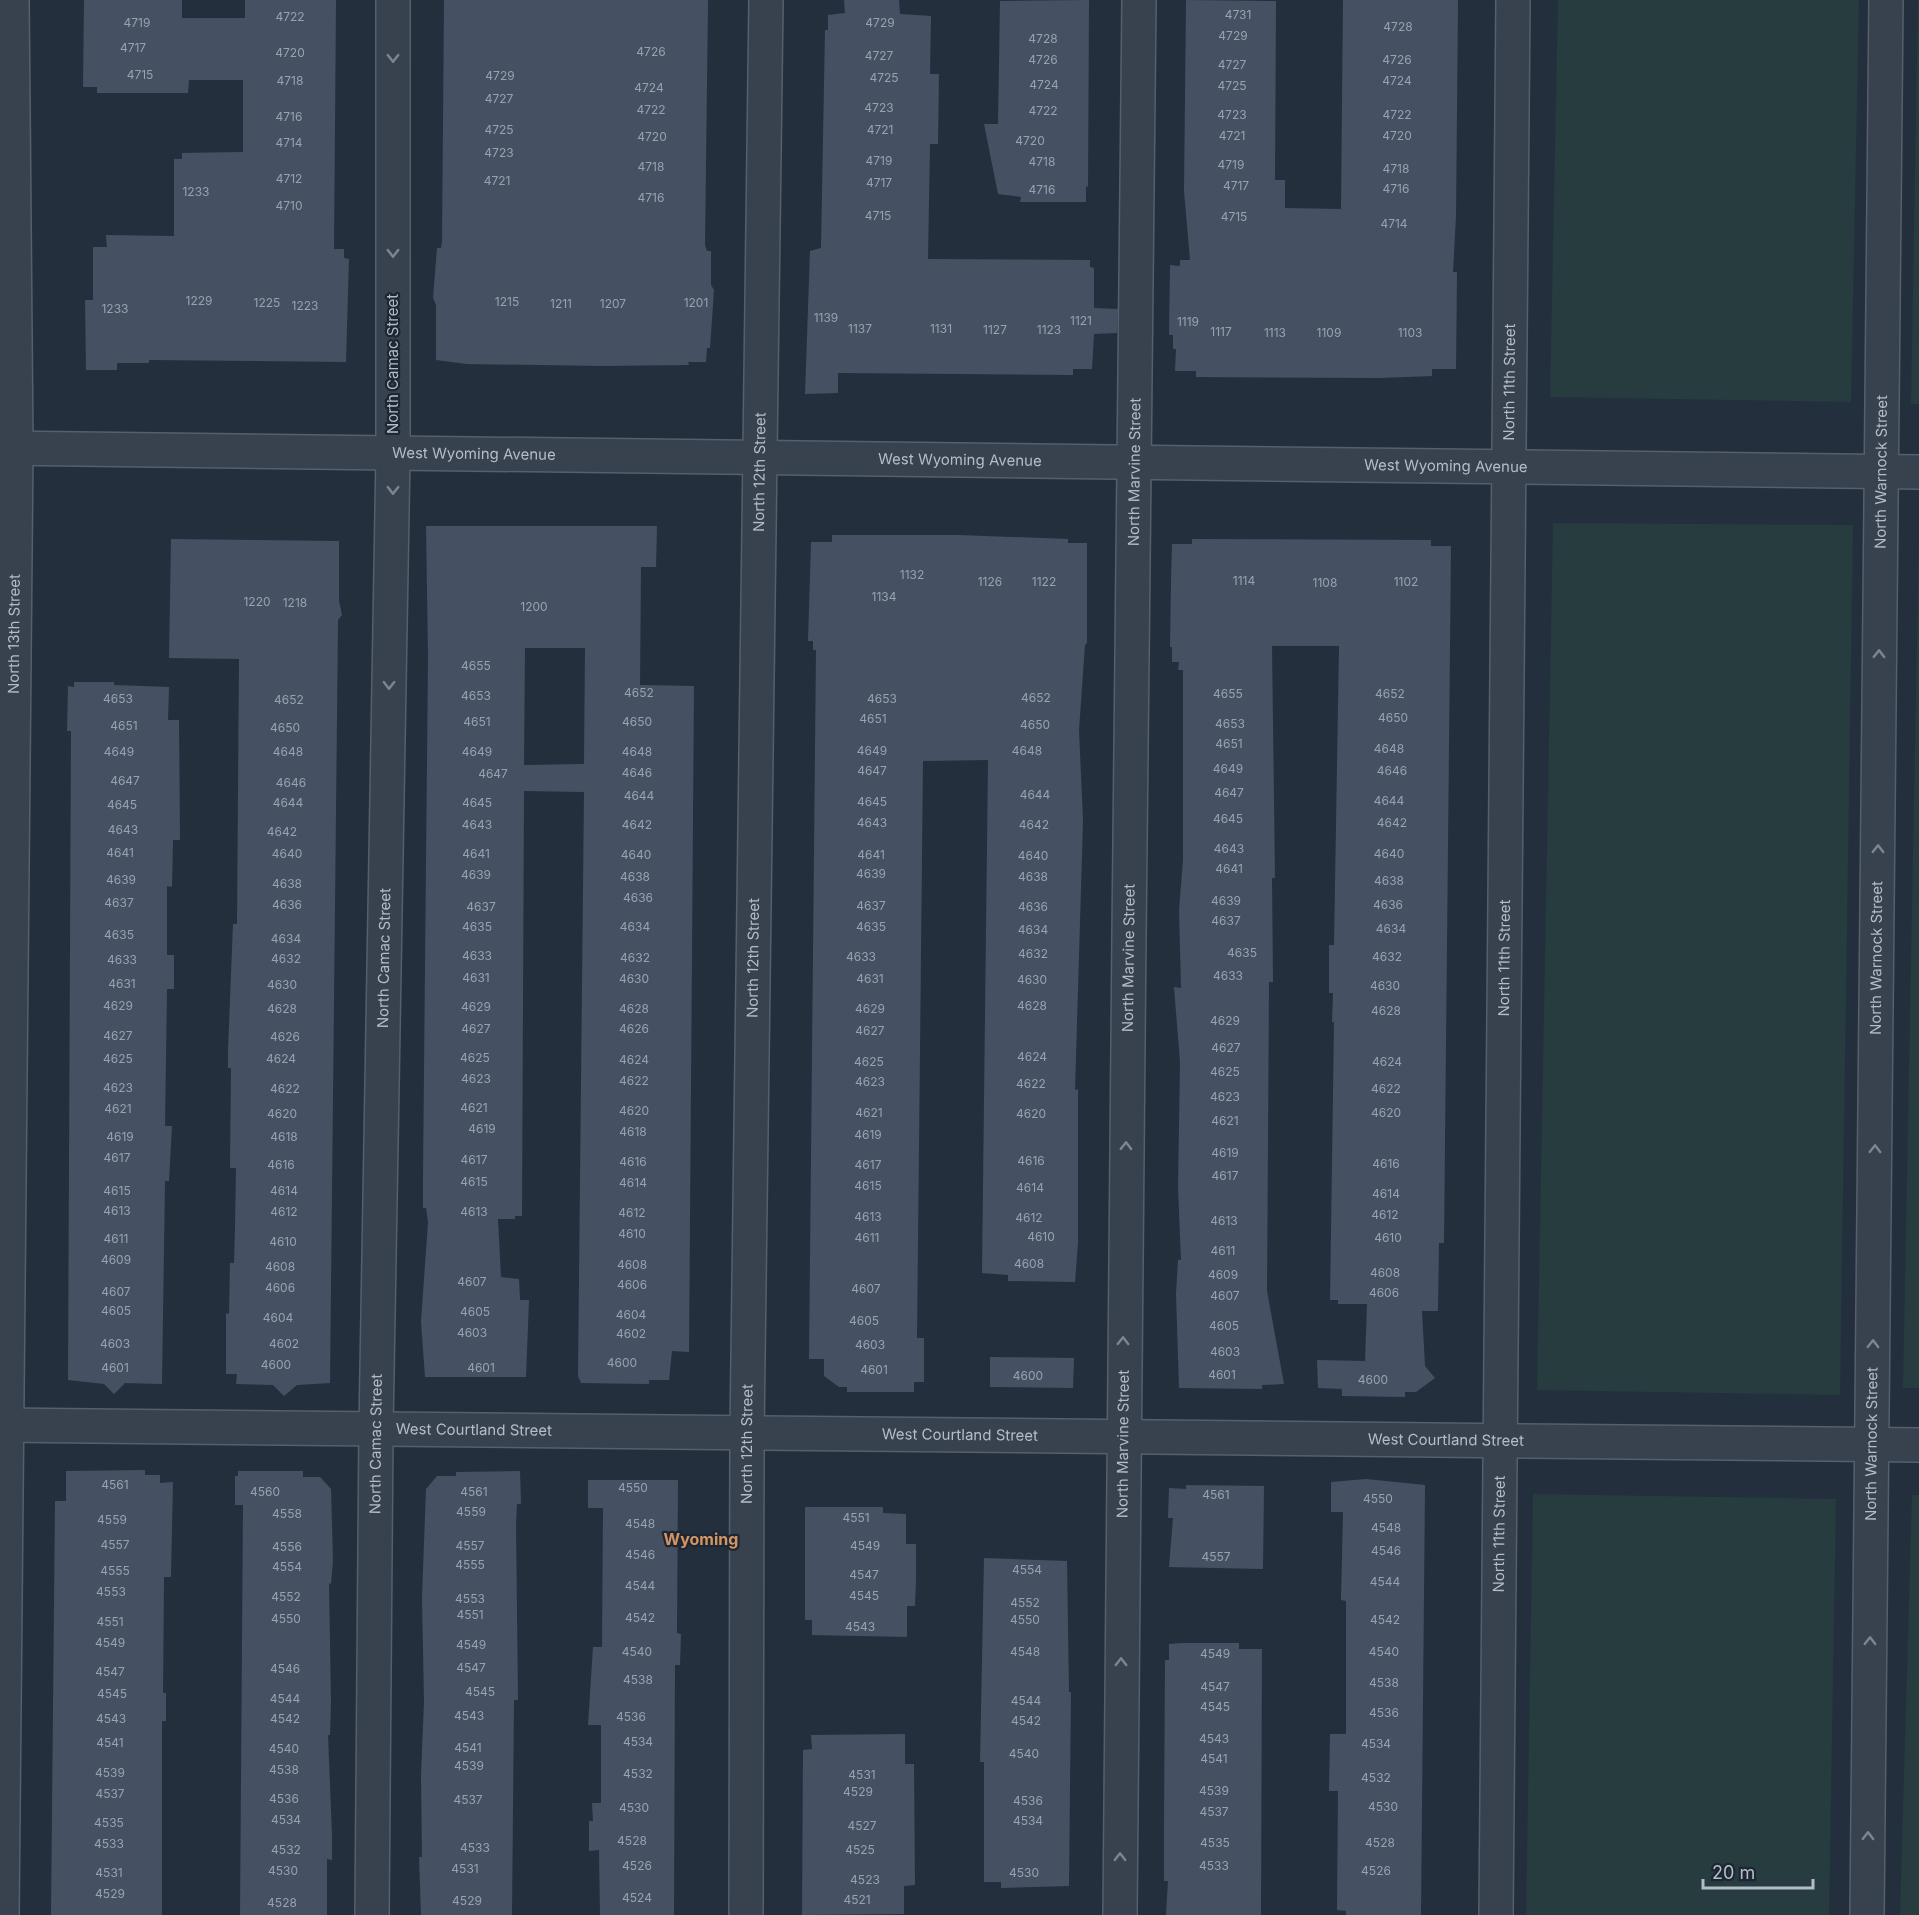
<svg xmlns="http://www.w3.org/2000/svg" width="1919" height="1915" font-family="Inter,sans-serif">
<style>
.green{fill:#263c3f}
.building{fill:#455162;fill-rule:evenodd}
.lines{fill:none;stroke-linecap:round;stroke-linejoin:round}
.minor-casing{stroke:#565f6c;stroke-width:36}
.tertiary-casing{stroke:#565f6c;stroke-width:36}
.minor{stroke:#38414e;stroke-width:33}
.tertiary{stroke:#38414e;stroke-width:33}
.oneway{stroke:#7c8592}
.labels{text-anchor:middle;stroke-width:4.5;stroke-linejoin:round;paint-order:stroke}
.number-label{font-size:12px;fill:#98a1af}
.street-label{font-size:15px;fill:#b4bcc9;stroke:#1d2633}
.neighbourhood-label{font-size:16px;font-weight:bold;fill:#d59563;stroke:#1d2633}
</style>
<rect width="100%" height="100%" fill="#242f3e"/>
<!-- green -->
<g class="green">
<polygon points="1558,0 1859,0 1851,402 1550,397"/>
<polygon points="1918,0 1919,0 1919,404 1911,404"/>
<polygon points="1553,523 1853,525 1840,1395 1537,1390"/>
<polygon points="1919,533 1919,1388 1903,1388"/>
<polygon points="1533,1494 1836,1499 1829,1915 1526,1915"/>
<polygon points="1912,1495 1919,1495 1919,1915 1900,1915"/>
</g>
<!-- building -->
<g class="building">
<polygon points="84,0 182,0 182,18 245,18 245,0 336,0 334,249 344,249 344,258 349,259 346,362 149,360 149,363 117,363 117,370 86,370 85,300 93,300 93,247 107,247 106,235 174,236 174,159 182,159 182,153 243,152 243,80 189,80 188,93 97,93 97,87 83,87"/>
<polygon points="444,0 708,0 705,245 707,251 711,251 711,285 714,290 710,348 707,348 706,362 688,362 689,365 603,366 467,364 436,360 436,305 433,298 437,248 441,248 442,242"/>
<polygon points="844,0 899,0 900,14 931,16 930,74 939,74 938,144 930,144 928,259 1090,260 1090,267 1094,268 1094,308 1118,309 1117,333 1094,334 1092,369 1073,369 1073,375 838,373 838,393 805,394 810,251 821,248 825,30 828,30 828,15 845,13"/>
<polygon points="1089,0 1088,187 1086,186 1086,202 1020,202 1021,197 998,194 984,124 998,124 1000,1"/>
<polygon points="1186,0 1276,1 1275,180 1285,180 1285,208 1341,209 1343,0 1458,0 1456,216 1453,272 1457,272 1456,369 1432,369 1432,376 1380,378 1196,377 1196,371 1175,371 1176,349 1173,349 1173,335 1169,335 1170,265 1180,266 1180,260 1190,260 1184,191"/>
<path d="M426,526H657L656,567H641L640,685L694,686L689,1352L672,1351L669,1380H649V1384L581,1383L578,1376L584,792L524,791L522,1216H515V1219H498L501,1277L519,1279L520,1300H529L526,1377H425L421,1322L428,1222L426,1208H423V1177L428,656ZM525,648H585L584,764L524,765Z"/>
<polygon points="832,535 958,535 1068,539 1068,543 1087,543 1087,643 1085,645 1079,730 1083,821 1075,1090 1078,1089 1078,1243 1075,1282 1008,1281 1008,1275 982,1273 988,760 923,761 917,1338 924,1338 924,1382 914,1382 914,1392 847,1392 847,1387 839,1387 824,1376 824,1359 809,1359 816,650 813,650 813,641 808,641 811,542 832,542"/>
<polygon points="171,539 339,541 339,601 342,615 338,620 330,1383 297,1385 284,1396 273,1385 236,1384 237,1374 226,1374 226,1313 229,1314 230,1263 234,1263 235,1227 236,1168 230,1168 231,1068 228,1068 228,1050 233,924 237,924 239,659 169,658"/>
<polygon points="1192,539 1431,540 1431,546 1451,546 1444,1243 1439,1243 1438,1311 1422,1311 1425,1366 1435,1378 1416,1392 1405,1392 1405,1397 1342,1396 1342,1389 1318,1388 1317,1360 1365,1361 1367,1304 1338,1304 1338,1300 1330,1300 1334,1022 1332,1022 1333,993 1329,993 1329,945 1334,945 1339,646 1272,646 1275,878 1272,878 1273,982 1269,982 1267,1291 1284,1384 1262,1385 1262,1389 1179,1388 1176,1294 1178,1260 1181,1260 1178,1187 1180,1062 1174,987 1181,988 1179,910 1183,860 1183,670 1178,670 1179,662 1172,662 1172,647 1170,647 1171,581 1172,544 1192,544"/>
<polygon points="74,682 114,682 114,685 169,687 168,720 179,720 180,840 173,840 172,887 167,886 167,955 174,955 174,989 167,989 165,1126 172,1126 169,1181 165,1181 162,1384 125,1383 114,1394 104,1384 68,1380 71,731 67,731 68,686 74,687"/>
<polygon points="990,1357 1074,1358 1073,1388 990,1387"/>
<polygon points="145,1470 145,1475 160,1475 160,1483 173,1482 171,1577 164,1577 163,1693 166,1693 166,1721 162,1721 162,1915 51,1915 55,1501 66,1501 66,1471"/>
<polygon points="238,1471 303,1471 303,1477 320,1477 331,1489 333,1561 331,1584 329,1583 331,1703 330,1735 328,1735 332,1835 332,1860 327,1859 327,1915 240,1915 243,1505 235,1505 235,1476 238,1476"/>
<polygon points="520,1471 521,1504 517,1504 516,1525 518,1700 514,1700 512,1915 421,1915 419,1857 422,1857 421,1775 424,1702 422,1597 426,1489 437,1476 456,1476 456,1472"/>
<polygon points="1366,1479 1425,1485 1421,1915 1346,1915 1346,1911 1337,1910 1338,1791 1329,1791 1330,1734 1346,1734 1346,1601 1341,1600 1343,1512 1331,1512 1331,1482"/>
<polygon points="588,1480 678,1480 677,1633 681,1634 680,1665 675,1665 674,1915 600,1915 599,1850 589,1851 589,1821 593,1821 592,1803 601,1803 601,1725 588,1725 593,1647 602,1647 603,1508 588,1508"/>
<polygon points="1186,1485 1264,1486 1263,1569 1169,1567 1173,1518 1168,1518 1169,1488 1186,1489"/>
<polygon points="805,1507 883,1507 883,1513 906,1514 906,1544 916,1544 916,1579 915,1606 907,1606 907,1637 812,1635 812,1620 805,1620"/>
<polygon points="984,1558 1067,1561 1069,1692 1071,1692 1069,1886 1001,1888 1001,1882 984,1882 984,1762 980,1762"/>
<polygon points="1183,1643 1239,1643 1239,1649 1262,1649 1261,1915 1166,1915 1168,1881 1164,1881 1164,1830 1165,1660 1169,1660 1169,1644"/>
<polygon points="905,1734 905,1764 914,1764 915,1885 904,1886 904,1914 802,1915 803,1750 812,1749 811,1735"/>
</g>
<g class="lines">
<!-- minor casing -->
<g class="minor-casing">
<g id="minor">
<path id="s1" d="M0,1425L1919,1445"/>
<path id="s2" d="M2,1915L16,448L12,0"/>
<path id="s3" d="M372,1915L376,1429L393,454V0"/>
<path id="s4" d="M746,1915L747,1433L766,0"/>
<path id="s5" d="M1120,1915C1122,1277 1135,638 1139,0"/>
<path id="s6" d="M1496,1915L1513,0"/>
<path id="s7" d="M1867,1915L1886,0"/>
</g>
</g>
<!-- tertiary casing -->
<g class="tertiary-casing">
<g id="tertiary">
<path id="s8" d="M0,448L1919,472"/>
</g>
</g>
<!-- minor -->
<use href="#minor" class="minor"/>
<!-- tertiary -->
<use href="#tertiary" class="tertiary"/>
</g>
<!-- one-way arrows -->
<defs><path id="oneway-chevron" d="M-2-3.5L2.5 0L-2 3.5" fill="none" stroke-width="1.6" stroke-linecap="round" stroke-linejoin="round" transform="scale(1.5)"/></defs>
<g class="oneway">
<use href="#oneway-chevron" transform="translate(393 58) rotate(90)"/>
<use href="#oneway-chevron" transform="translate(393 253) rotate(90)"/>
<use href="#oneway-chevron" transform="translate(393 490) rotate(91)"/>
<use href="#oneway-chevron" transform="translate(1879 654) rotate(-89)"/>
<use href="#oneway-chevron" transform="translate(389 685) rotate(91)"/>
<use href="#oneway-chevron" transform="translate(1878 849) rotate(-89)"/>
<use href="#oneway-chevron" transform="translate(1126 1146) rotate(-89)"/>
<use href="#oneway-chevron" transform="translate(1875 1149) rotate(-89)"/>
<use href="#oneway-chevron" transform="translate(1123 1341) rotate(-89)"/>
<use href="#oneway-chevron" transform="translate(1873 1344) rotate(-89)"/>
<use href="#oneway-chevron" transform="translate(1870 1641) rotate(-89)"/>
<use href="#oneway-chevron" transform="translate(1121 1662) rotate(-90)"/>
<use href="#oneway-chevron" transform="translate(1868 1836) rotate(-89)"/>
<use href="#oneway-chevron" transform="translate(1120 1857) rotate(-90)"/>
</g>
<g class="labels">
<!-- number labels -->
<g class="number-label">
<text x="1238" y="19">4731</text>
<text x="290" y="21">4722</text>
<text x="137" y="27">4719</text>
<text x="880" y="27">4729</text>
<text x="1398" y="31">4728</text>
<text x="1233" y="40">4729</text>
<text x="1043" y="43">4728</text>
<text x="133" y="52">4717</text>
<text x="651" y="56">4726</text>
<text x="290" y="57">4720</text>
<text x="879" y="60">4727</text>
<text x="1043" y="64">4726</text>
<text x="1397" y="64">4726</text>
<text x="1232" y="69">4727</text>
<text x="140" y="79">4715</text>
<text x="500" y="80">4729</text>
<text x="884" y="82">4725</text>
<text x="290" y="85">4718</text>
<text x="1397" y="85">4724</text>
<text x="1044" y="89">4724</text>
<text x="1232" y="90">4725</text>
<text x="649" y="92">4724</text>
<text x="499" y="103">4727</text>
<text x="879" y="112">4723</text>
<text x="651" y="114">4722</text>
<text x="1043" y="115">4722</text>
<text x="1232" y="119">4723</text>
<text x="1397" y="119">4722</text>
<text x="289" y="121">4716</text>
<text x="499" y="134">4725</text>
<text x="880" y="134">4721</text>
<text x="1232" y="140">4721</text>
<text x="1397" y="140">4720</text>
<text x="652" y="141">4720</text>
<text x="1030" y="145">4720</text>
<text x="289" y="147">4714</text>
<text x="499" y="157">4723</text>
<text x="879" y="165">4719</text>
<text x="1042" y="166">4718</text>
<text x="1231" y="169">4719</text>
<text x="651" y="171">4718</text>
<text x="1396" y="173">4718</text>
<text x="289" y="183">4712</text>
<text x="497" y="185">4721</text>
<text x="879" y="187">4717</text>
<text x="1236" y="190">4717</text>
<text x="1396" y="193">4716</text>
<text x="1042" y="194">4716</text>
<text x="196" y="196">1233</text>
<text x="651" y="202">4716</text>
<text x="289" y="210">4710</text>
<text x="878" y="220">4715</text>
<text x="1234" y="221">4715</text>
<text x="1394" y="228">4714</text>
<text x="199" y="305">1229</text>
<text x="507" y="306">1215</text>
<text x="267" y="307">1225</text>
<text x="696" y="307">1201</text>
<text x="561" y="308">1211</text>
<text x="613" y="308">1207</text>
<text x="305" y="310">1223</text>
<text x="115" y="313">1233</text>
<text x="826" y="322">1139</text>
<text x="1081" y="325">1121</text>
<text x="1188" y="326">1119</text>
<text x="860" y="333">1137</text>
<text x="941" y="333">1131</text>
<text x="995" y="334">1127</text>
<text x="1049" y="334">1123</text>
<text x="1221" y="336">1117</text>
<text x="1275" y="337">1113</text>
<text x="1329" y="337">1109</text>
<text x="1410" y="337">1103</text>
<text x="912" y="579">1132</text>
<text x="1244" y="585">1114</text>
<text x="990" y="586">1126</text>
<text x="1044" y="586">1122</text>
<text x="1406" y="586">1102</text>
<text x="1325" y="587">1108</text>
<text x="884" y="601">1134</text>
<text x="257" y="606">1220</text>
<text x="295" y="607">1218</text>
<text x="534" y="611">1200</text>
<text x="476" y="670">4655</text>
<text x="639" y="697">4652</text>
<text x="1228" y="698">4655</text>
<text x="1390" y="698">4652</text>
<text x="476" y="700">4653</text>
<text x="1036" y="702">4652</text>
<text x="118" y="703">4653</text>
<text x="882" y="703">4653</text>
<text x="289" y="704">4652</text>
<text x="1393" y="722">4650</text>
<text x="873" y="723">4651</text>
<text x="477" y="726">4651</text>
<text x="637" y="726">4650</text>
<text x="1230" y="728">4653</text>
<text x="1035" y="729">4650</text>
<text x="124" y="730">4651</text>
<text x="285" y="732">4650</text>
<text x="1229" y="748">4651</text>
<text x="1389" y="753">4648</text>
<text x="872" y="755">4649</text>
<text x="1027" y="755">4648</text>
<text x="119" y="756">4649</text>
<text x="288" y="756">4648</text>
<text x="477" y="756">4649</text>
<text x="637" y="756">4648</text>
<text x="1228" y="773">4649</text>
<text x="872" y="775">4647</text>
<text x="1392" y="775">4646</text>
<text x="637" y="777">4646</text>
<text x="493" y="778">4647</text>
<text x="125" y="785">4647</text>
<text x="291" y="787">4646</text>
<text x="1229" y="797">4647</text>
<text x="1035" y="799">4644</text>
<text x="639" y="800">4644</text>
<text x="1389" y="805">4644</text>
<text x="872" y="806">4645</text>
<text x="288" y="807">4644</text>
<text x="477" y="807">4645</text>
<text x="122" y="809">4645</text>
<text x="1228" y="823">4645</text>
<text x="872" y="827">4643</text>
<text x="1392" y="827">4642</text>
<text x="477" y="829">4643</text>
<text x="637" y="829">4642</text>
<text x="1034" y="829">4642</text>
<text x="123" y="834">4643</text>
<text x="282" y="836">4642</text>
<text x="1229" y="853">4643</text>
<text x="120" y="857">4641</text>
<text x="287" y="858">4640</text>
<text x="476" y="858">4641</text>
<text x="1389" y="858">4640</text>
<text x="636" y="859">4640</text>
<text x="871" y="859">4641</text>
<text x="1033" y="860">4640</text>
<text x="1229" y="873">4641</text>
<text x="871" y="878">4639</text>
<text x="476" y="879">4639</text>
<text x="635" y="881">4638</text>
<text x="1033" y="881">4638</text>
<text x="121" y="884">4639</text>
<text x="1389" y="885">4638</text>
<text x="287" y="888">4638</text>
<text x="638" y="902">4636</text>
<text x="1226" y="905">4639</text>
<text x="119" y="907">4637</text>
<text x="287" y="909">4636</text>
<text x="1388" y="909">4636</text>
<text x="871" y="910">4637</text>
<text x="481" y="911">4637</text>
<text x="1033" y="911">4636</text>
<text x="1226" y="925">4637</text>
<text x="477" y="931">4635</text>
<text x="635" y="931">4634</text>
<text x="871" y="931">4635</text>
<text x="1391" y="933">4634</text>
<text x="1033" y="934">4634</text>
<text x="119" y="939">4635</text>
<text x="286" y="943">4634</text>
<text x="1242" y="957">4635</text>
<text x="1033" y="958">4632</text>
<text x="477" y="960">4633</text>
<text x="861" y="961">4633</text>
<text x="1387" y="961">4632</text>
<text x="635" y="962">4632</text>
<text x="286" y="963">4632</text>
<text x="122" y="964">4633</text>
<text x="1228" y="980">4633</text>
<text x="476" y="982">4631</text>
<text x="634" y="983">4630</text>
<text x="870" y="983">4631</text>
<text x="1032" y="984">4630</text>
<text x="122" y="988">4631</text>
<text x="282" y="989">4630</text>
<text x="1385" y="990">4630</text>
<text x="118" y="1010">4629</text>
<text x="1032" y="1010">4628</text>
<text x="476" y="1011">4629</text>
<text x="282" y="1013">4628</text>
<text x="634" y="1013">4628</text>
<text x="870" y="1013">4629</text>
<text x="1386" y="1015">4628</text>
<text x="1225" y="1025">4629</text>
<text x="476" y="1033">4627</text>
<text x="634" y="1033">4626</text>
<text x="870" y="1035">4627</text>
<text x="118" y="1040">4627</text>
<text x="285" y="1041">4626</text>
<text x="1226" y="1052">4627</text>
<text x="1032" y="1061">4624</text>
<text x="475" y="1062">4625</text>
<text x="118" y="1063">4625</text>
<text x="281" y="1063">4624</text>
<text x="634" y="1064">4624</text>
<text x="869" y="1066">4625</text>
<text x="1387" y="1066">4624</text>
<text x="1225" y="1076">4625</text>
<text x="476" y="1083">4623</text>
<text x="634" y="1085">4622</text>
<text x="870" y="1086">4623</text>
<text x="1031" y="1088">4622</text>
<text x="118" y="1092">4623</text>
<text x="285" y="1093">4622</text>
<text x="1386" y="1093">4622</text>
<text x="1225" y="1101">4623</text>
<text x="474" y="1112">4621</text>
<text x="118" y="1113">4621</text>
<text x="634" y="1115">4620</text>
<text x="869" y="1117">4621</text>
<text x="1386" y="1117">4620</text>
<text x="282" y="1118">4620</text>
<text x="1031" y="1118">4620</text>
<text x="1225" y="1125">4621</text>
<text x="482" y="1133">4619</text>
<text x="633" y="1136">4618</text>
<text x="868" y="1139">4619</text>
<text x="120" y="1141">4619</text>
<text x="284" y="1141">4618</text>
<text x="1225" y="1157">4619</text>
<text x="117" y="1162">4617</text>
<text x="474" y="1164">4617</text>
<text x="1031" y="1165">4616</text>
<text x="633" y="1166">4616</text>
<text x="1386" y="1168">4616</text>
<text x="281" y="1169">4616</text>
<text x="868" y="1169">4617</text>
<text x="1225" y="1180">4617</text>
<text x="474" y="1186">4615</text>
<text x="633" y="1187">4614</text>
<text x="868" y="1190">4615</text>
<text x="1030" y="1192">4614</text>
<text x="117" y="1195">4615</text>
<text x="284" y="1195">4614</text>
<text x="1386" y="1198">4614</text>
<text x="117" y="1215">4613</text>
<text x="284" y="1216">4612</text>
<text x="474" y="1216">4613</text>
<text x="632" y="1217">4612</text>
<text x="1385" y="1219">4612</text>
<text x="868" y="1221">4613</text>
<text x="1029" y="1222">4612</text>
<text x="1224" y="1225">4613</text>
<text x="632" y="1238">4610</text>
<text x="1041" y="1241">4610</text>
<text x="867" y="1242">4611</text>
<text x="1388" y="1242">4610</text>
<text x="116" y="1243">4611</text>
<text x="283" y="1246">4610</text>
<text x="1223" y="1255">4611</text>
<text x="116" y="1264">4609</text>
<text x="1029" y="1268">4608</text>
<text x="632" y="1269">4608</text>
<text x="280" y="1271">4608</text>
<text x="1385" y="1277">4608</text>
<text x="1223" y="1279">4609</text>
<text x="472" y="1286">4607</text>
<text x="632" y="1289">4606</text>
<text x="280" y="1292">4606</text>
<text x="866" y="1293">4607</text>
<text x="116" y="1296">4607</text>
<text x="1384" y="1297">4606</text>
<text x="1225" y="1300">4607</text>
<text x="116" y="1315">4605</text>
<text x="475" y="1316">4605</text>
<text x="631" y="1319">4604</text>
<text x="278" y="1322">4604</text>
<text x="864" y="1325">4605</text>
<text x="1224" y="1330">4605</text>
<text x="472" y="1337">4603</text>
<text x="631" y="1338">4602</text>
<text x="115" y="1348">4603</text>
<text x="284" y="1348">4602</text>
<text x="870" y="1349">4603</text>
<text x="1225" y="1356">4603</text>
<text x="622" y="1367">4600</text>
<text x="276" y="1369">4600</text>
<text x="115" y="1372">4601</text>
<text x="481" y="1372">4601</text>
<text x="874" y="1374">4601</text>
<text x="1222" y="1379">4601</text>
<text x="1028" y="1380">4600</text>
<text x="1373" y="1384">4600</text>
<text x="115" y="1489">4561</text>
<text x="633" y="1492">4550</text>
<text x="265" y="1496">4560</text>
<text x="474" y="1496">4561</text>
<text x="1216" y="1499">4561</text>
<text x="1378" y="1503">4550</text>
<text x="471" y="1516">4559</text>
<text x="287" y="1518">4558</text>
<text x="856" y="1522">4551</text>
<text x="112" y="1524">4559</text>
<text x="640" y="1528">4548</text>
<text x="1386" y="1532">4548</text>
<text x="115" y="1549">4557</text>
<text x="470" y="1550">4557</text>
<text x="865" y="1550">4549</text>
<text x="287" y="1551">4556</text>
<text x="1386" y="1555">4546</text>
<text x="640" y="1559">4546</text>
<text x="1216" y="1561">4557</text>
<text x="470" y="1569">4555</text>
<text x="287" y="1571">4554</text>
<text x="1027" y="1574">4554</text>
<text x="115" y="1575">4555</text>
<text x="864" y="1579">4547</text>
<text x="1385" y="1586">4544</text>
<text x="640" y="1590">4544</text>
<text x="111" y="1596">4553</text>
<text x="864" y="1600">4545</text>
<text x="286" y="1601">4552</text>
<text x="470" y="1603">4553</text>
<text x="1025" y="1607">4552</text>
<text x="470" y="1619">4551</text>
<text x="640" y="1622">4542</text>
<text x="286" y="1623">4550</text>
<text x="1025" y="1624">4550</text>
<text x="1385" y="1624">4542</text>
<text x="110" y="1626">4551</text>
<text x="860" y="1631">4543</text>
<text x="110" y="1647">4549</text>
<text x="471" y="1649">4549</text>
<text x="637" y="1656">4540</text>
<text x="1025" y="1656">4548</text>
<text x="1384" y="1656">4540</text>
<text x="1215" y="1658">4549</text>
<text x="471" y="1672">4547</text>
<text x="285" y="1673">4546</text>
<text x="110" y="1676">4547</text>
<text x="638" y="1684">4538</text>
<text x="1384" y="1687">4538</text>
<text x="1215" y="1691">4547</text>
<text x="480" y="1696">4545</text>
<text x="112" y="1698">4545</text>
<text x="285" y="1703">4544</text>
<text x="1026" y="1705">4544</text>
<text x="1215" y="1711">4545</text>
<text x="1384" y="1717">4536</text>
<text x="469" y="1720">4543</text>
<text x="631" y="1721">4536</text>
<text x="111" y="1723">4543</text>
<text x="285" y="1723">4542</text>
<text x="1026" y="1725">4542</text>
<text x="1214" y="1743">4543</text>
<text x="638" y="1746">4534</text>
<text x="110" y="1747">4541</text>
<text x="1376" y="1748">4534</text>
<text x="468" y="1752">4541</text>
<text x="284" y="1753">4540</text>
<text x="1024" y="1758">4540</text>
<text x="1214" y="1763">4541</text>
<text x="469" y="1770">4539</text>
<text x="284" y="1774">4538</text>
<text x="110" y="1777">4539</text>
<text x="638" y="1778">4532</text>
<text x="862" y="1779">4531</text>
<text x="1376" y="1782">4532</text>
<text x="1214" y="1795">4539</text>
<text x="858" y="1796">4529</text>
<text x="110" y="1798">4537</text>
<text x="284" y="1803">4536</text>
<text x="468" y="1804">4537</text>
<text x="1028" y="1805">4536</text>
<text x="1383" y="1811">4530</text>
<text x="634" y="1812">4530</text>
<text x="1214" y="1816">4537</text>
<text x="286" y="1824">4534</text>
<text x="1028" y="1825">4534</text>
<text x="109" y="1827">4535</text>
<text x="862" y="1830">4527</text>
<text x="632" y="1845">4528</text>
<text x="1215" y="1847">4535</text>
<text x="1380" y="1847">4528</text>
<text x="109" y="1848">4533</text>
<text x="475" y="1852">4533</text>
<text x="286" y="1854">4532</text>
<text x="860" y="1854">4525</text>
<text x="637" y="1870">4526</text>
<text x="1214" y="1870">4533</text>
<text x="465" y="1873">4531</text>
<text x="283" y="1875">4530</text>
<text x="1376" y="1875">4526</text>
<text x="109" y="1877">4531</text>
<text x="1024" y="1877">4530</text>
<text x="865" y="1884">4523</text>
<text x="110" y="1898">4529</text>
<text x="637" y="1902">4524</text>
<text x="857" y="1904">4521</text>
<text x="467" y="1905">4529</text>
<text x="282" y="1907">4528</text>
</g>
<!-- street labels -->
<g class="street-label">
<text transform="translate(393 364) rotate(-90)" y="5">North Camac Street</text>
<text dy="5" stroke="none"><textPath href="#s6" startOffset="1533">North 11th Street</textPath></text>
<text dy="5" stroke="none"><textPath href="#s8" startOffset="474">West Wyoming Avenue</textPath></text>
<text dy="5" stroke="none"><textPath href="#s8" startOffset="960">West Wyoming Avenue</textPath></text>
<text dy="5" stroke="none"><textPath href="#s8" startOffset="1446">West Wyoming Avenue</textPath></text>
<text dy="5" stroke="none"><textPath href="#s4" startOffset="1443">North 12th Street</textPath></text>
<text dy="5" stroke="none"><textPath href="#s5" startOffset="1443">North Marvine Street</textPath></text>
<text dy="5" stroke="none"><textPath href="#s7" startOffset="1443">North Warnock Street</textPath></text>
<text dy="5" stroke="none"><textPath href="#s2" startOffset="1281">North 13th Street</textPath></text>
<text dy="5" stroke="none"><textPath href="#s4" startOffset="957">North 12th Street</textPath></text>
<text dy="5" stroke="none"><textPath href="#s5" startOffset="957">North Marvine Street</textPath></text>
<text dy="5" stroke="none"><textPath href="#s6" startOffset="957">North 11th Street</textPath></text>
<text dy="5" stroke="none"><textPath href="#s3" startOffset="957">North Camac Street</textPath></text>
<text dy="5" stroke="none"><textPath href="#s7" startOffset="957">North Warnock Street</textPath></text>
<text dy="5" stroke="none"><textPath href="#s1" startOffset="474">West Courtland Street</textPath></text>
<text dy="5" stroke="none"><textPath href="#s1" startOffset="960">West Courtland Street</textPath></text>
<text dy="5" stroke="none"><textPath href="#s1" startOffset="1446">West Courtland Street</textPath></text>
<text dy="5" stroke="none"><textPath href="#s3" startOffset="471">North Camac Street</textPath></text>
<text dy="5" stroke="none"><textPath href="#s4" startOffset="471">North 12th Street</textPath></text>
<text dy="5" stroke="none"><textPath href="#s5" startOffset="471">North Marvine Street</textPath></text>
<text dy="5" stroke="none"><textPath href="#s7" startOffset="471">North Warnock Street</textPath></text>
<text dy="5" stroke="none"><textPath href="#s6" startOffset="381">North 11th Street</textPath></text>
</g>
<!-- neighbourhood labels -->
<g class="neighbourhood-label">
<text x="701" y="1545">Wyoming</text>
</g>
</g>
<!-- scale -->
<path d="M1703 1879v9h110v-9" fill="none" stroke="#b4bcc9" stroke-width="3"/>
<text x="1712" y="1879" font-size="18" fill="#b4bcc9" stroke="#1d2633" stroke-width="4.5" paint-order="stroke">20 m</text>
</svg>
